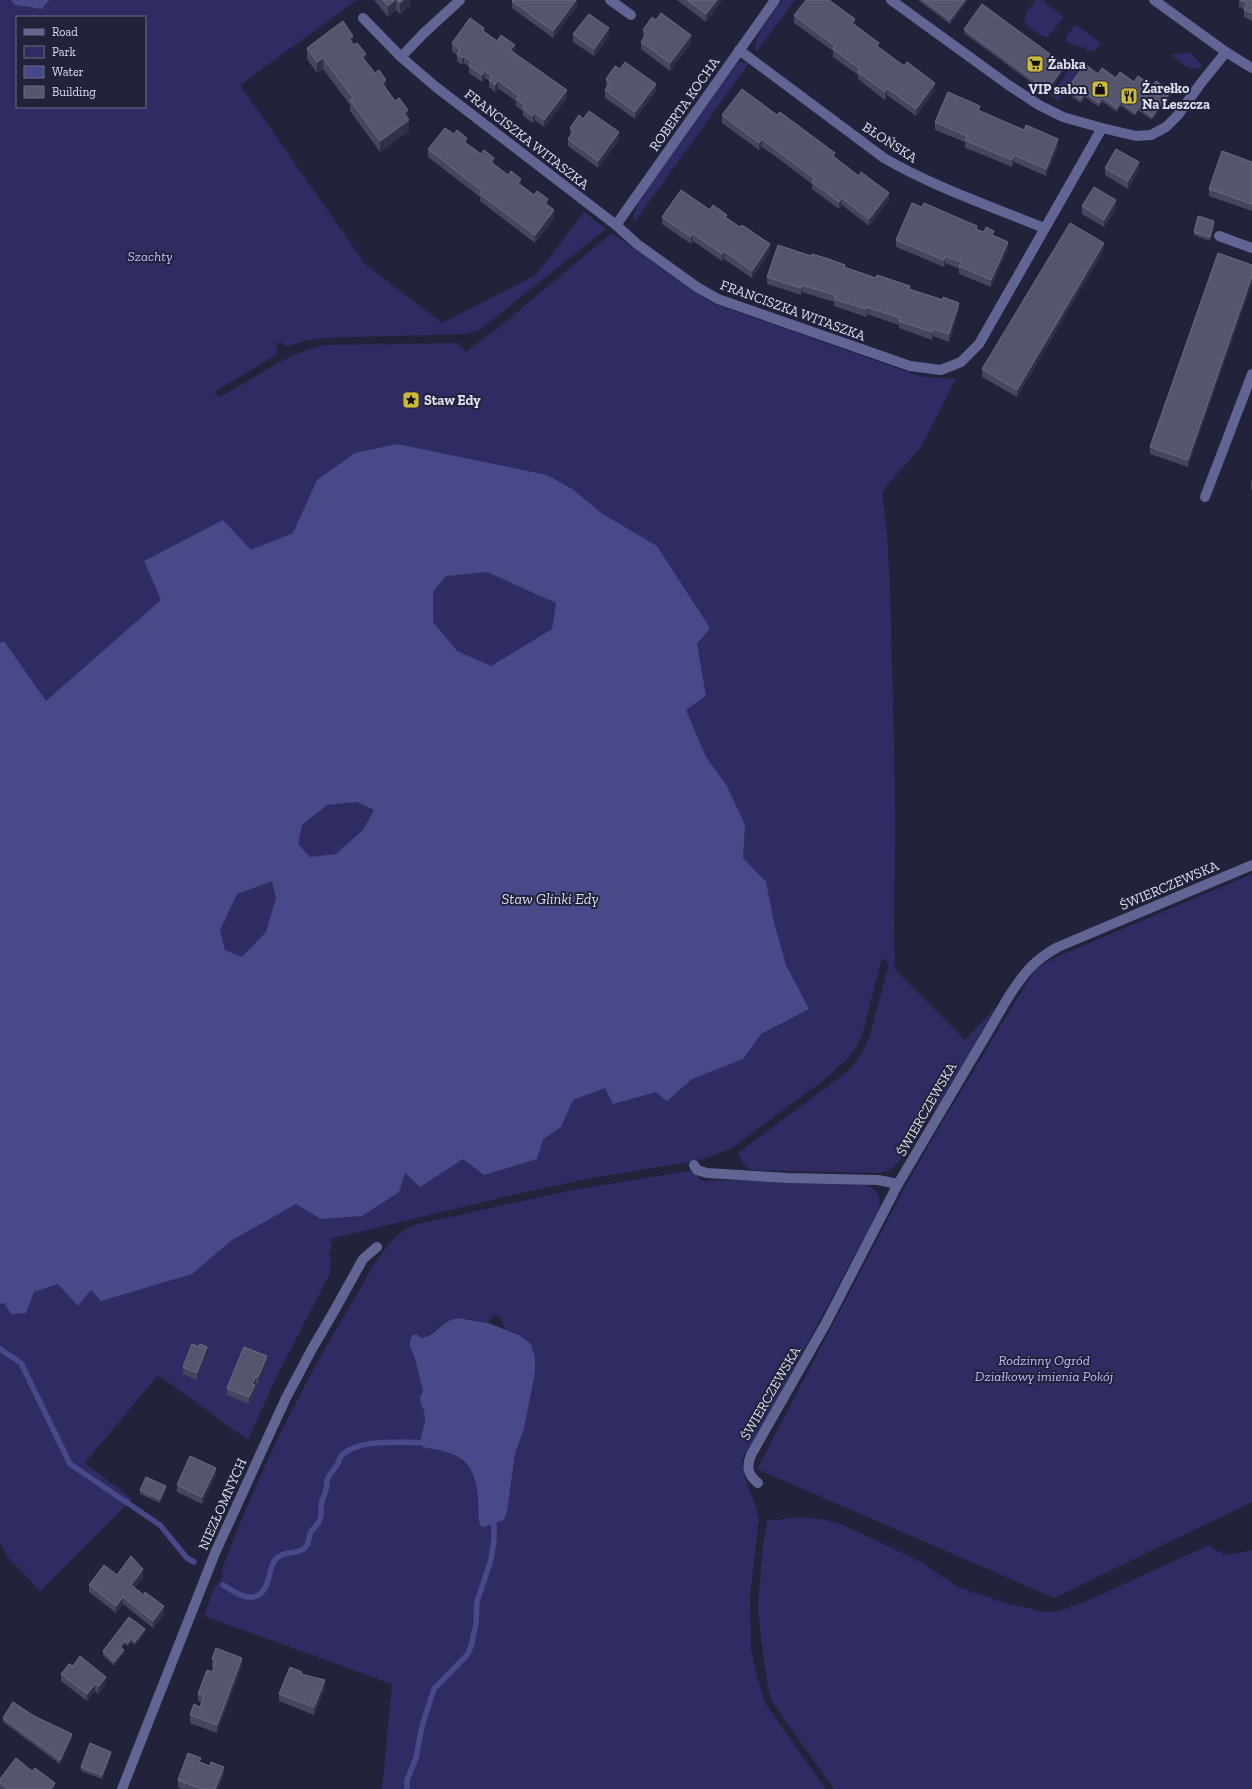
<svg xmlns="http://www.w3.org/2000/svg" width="1252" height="1789" font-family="'Zilla Slab',serif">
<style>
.green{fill:#2f2c63;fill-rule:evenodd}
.water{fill:#494888;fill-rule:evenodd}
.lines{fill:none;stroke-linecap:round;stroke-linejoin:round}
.stream{stroke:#494888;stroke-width:5.5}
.minor{stroke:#626493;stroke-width:10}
.wall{fill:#45465f}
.shaded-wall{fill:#30304a}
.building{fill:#55566e;stroke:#6a6c82}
.labels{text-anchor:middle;stroke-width:4;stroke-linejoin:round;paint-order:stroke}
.poi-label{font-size:14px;font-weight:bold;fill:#dedfef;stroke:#22223a;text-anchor:start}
.street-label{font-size:14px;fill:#dedfef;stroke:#22223a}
.park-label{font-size:14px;font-style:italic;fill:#bbbef7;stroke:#22223a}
.water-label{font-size:15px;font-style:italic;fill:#dadcef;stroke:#22223a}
</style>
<rect width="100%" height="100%" fill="#22223a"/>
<!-- green -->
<g class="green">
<path d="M0,0H11L15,5L42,9L49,0H357L240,85L365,264L442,323L536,275L584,212L606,229L480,330L466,334L322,338L308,340L288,346H285L281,342L276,345L278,351L276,355L214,392L219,397C254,380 286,352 326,345L458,343L465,352L493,332L612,233L667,272L715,304L922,377L956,379L920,449L888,484L882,494C889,540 890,584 891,630C893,697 895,764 895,830C895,877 893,923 895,970L965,1040L996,1007L934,1112L925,1109L898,1154L903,1157L889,1171L879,1173L751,1170L742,1162L738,1153L847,1072L861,1055L870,1035L889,964L882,958L863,1032L857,1046L849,1057L828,1077L732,1148L701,1160L587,1179L508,1196L330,1239L332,1246L329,1252L331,1261L330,1273L274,1382L248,1440L158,1375L85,1463L132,1499L40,1591L7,1556L0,1543ZM17,17H145V107H17Z"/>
<path d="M783,0H795L757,51C749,40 776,10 783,0Z"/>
<path d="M1036,0H1042L1064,17L1048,37C1042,37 1039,34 1034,31C1017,19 1026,13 1036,0Z"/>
<polygon points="1076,25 1101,43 1094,52 1066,42 1067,35"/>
<path d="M1190,52L1202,65C1193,76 1179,61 1171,55Z"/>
<polygon points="740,62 749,63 636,220 633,221 634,214 638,203 735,66"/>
<polygon points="1084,66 1058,100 1050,96 1070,68"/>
<polygon points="1252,874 1252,1502 1054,1598 757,1469 906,1185 943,1121 1031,976 1037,968 1054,958"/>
<path d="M694,1170L701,1181C742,1179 783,1181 823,1182C836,1183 861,1181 872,1188C881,1194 881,1203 878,1212L761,1429L745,1454L742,1460L744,1476L755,1504L759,1518L750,1597L751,1650L758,1680L765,1703L826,1789H382L392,1684L204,1616L214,1588L224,1575L221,1572C255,1479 300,1389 351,1304C368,1277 384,1238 414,1225L572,1190ZM493,1315L500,1316L505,1329L519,1335L535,1357V1373L524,1429L515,1454L507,1512L504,1520L484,1527C475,1510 479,1509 477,1491C473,1456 449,1453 420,1443L425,1420L424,1411L421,1404L423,1392L415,1359L410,1346L419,1335L421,1338C431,1336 434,1330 442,1325C457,1315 471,1320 488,1323Z"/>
<path d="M800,1517L826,1520L841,1524L921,1562L958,1587L1009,1604L1044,1612L1058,1611L1087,1601L1209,1545C1224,1558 1234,1555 1252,1550V1789H834L775,1706L771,1699L768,1688L762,1647L758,1609L762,1554L767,1521Z"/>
</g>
<!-- water -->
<g class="water">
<polygon points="11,0 49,0 42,9 15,5"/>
<path d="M397,444L547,475L574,490L601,513L657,546L710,628L697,644L706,696L686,710L706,757L727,786L745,825L743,858L766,882L774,922L786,965L809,1009L761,1034L743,1059L692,1079L667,1101L656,1092L613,1104L605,1088L573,1100L561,1127L543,1139L537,1159L484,1175L463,1159L420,1187L405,1173L399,1192L362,1216L321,1219L296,1204L232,1240L192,1274L101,1301L91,1290L78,1306L58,1284L34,1292L26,1313L11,1314L4,1303L0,1304V643L4,641L46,701L161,600L144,561L223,520L251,550L293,533L317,480L355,453ZM487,572L556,603L552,629L491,666L457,651L433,622V592L446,576ZM357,802L374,810L363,830L336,854L310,857L298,844L302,825L327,805ZM272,881L276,898L266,932L242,957L225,950L220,930L237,894Z"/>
<path d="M458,1318L488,1323L519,1335L531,1344L535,1357V1373L524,1429L515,1454L507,1512L504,1520L484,1527L480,1525C477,1513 479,1502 477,1491C473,1457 453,1452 423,1447L420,1443L425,1420L424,1411L421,1404L420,1397L423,1392L415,1359L410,1346V1340L413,1335L417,1334L421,1338C438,1335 440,1321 458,1318Z"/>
</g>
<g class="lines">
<!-- stream -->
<g class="stream">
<polyline points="0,1349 21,1363 70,1464 160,1525 187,1558 194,1562"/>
<path d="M223,1585C237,1594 256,1607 266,1586C270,1577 270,1567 275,1560C283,1549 301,1556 307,1545C309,1542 309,1537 310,1533C314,1527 320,1524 321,1516C322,1513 320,1510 321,1507C321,1501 325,1495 326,1490C327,1486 326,1481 328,1478C330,1473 334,1470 337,1465C339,1462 339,1458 342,1455C363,1437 403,1444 428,1442"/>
<polyline points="407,1789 407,1780 416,1758 422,1726 434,1689 468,1654 472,1643 476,1623 477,1602 491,1560 494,1539 494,1516"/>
</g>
<!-- minor -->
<g class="minor">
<polyline points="610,0 631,15"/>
<polyline points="891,0 1007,84 1039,105 1063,117 1102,128 1136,136 1151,135 1166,127 1178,115 1201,83 1226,52"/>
<polyline points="1154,0 1226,52 1252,68"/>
<polyline points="363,18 401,57 436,87 616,225 637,244 697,287 718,299 910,366 941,370 961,362 979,344 1102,128"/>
<path d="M739,50L884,158C934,187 990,206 1044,228"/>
<polyline points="401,57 424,33 460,0"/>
<polyline points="616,225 775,0"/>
<polyline points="1219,236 1252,248"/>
<polyline points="1205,497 1252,374"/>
<polyline points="694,1165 697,1170 707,1173 788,1178 878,1180 898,1184"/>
<path d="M758,1483C748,1475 746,1467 751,1455L826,1323L898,1184L1009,996C1024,973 1034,960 1058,947L1252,865"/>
<polyline points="122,1789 215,1553 286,1398 312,1349 333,1313 363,1259 377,1247"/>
</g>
</g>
<!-- wall -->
<g class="wall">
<polygon points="374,0 410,0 410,5 400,14 396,10 388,17"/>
<polygon points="577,0 577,6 553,38 512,8 512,1"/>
<polygon points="677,0 722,0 706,22"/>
<polygon points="918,0 968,0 950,24"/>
<polygon points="1239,0 1252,0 1252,21 1244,17 1244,9 1239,7"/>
<polygon points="794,15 855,25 879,48 935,90 916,116 887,95 885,100 858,79 858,75 833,57 833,51 794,23"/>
<polygon points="964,29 1065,69 1047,94 964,33"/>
<polygon points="643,30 691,43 670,71 641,49 641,42 644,38 643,37"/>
<polygon points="484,32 515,52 514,53 567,98 544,127 535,120 533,123 523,116 523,111 516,106 516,101 498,88 495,92 489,87 489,81 485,78 482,82 469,73 469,67 464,63 462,65 457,61 457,55 452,51 452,43"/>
<polygon points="573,34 609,36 594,56 573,42"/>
<polygon points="353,45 408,119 409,131 380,152 350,111 350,105 323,69 317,73 307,59 307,48"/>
<polygon points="620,69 656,91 635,119 605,98 605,90 607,87 606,87 606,79"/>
<polygon points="1098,74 1152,86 1171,95 1152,120 1139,111 1135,116 1121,106 1117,112 1103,102 1099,107 1085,97 1081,103 1067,93 1067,89"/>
<polygon points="980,111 1058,146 1046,176 1014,162 1012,167 981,154 965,148 965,142 935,130 935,122"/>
<polygon points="722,115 835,158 889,200 869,226 842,205 839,209 812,189 812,184 775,156 762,147 759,150 722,123"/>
<polygon points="583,119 619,140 598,168 568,146 568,139 571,136 570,135 570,128"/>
<polygon points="467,144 548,206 554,218 535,243 480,201 480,197 428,157 428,149"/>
<polygon points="1252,162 1252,211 1209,196 1209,189"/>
<polygon points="1105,168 1139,169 1128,189 1105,175"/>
<polygon points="1082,206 1116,208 1104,227 1082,214"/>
<polygon points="710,210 727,218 770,252 752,278 724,259 722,261 693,241 691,244 662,224 662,217"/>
<polygon points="1214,225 1210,241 1194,235 1194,232"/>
<polygon points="977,229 994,236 1008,249 991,287 959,274 959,269 945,263 944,267 896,247 896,240"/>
<polygon points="1104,250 1017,397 982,377 982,369"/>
<polygon points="1218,253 1188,467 1150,454 1150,447"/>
<polygon points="845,268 910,289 959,310 949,342 933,336 932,340 899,328 899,325 867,314 866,317 834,306 834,302 802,292 801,295 767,284 767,277"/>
<polygon points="1252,479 1252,490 1251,489 1251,482"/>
<polygon points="207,1355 197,1380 183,1374 183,1367"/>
<polygon points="267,1363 258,1384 256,1383 255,1386 255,1392 249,1404 227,1395 227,1388"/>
<polygon points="216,1475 202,1504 177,1492 177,1485"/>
<polygon points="166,1489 160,1503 140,1494 140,1490"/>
<polygon points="117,1575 143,1577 134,1588 164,1614 153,1628 123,1604 116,1613 89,1592 89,1585"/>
<polygon points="129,1617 145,1633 135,1645 131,1642 128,1646 125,1644 122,1649 124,1653 114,1666 103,1655 103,1651"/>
<polygon points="212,1659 242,1665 217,1733 190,1723 190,1715 200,1707 201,1702 198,1701 198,1694 212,1672 214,1667 212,1667"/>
<polygon points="73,1666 106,1684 98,1694 95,1691 87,1701 61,1681 61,1674"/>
<polygon points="302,1674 325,1688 314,1715 279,1701 279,1694"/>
<polygon points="34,1716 72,1738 60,1764 3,1722 3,1718"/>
<polygon points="111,1755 102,1779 81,1771 81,1767"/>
<polygon points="201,1763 224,1774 218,1789 182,1789 178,1787 178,1780"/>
<polygon points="0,1779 55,1789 0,1789"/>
</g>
<!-- shaded-wall -->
<g class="shaded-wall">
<polygon points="395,0 396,0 396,10 388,17 388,6"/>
<polygon points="403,0 410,0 410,5 400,14 400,3"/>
<polygon points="576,0 577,0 577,6 553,38 553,31"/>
<polygon points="717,0 722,0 706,22 706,14"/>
<polygon points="965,0 968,0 950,24 950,20"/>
<polygon points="855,19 855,27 852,23"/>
<polygon points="609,28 609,36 594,56 594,49"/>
<polygon points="691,35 691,43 670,71 670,63"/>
<polygon points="353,36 353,46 349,39"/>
<polygon points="515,45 515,52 510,58 510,50"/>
<polygon points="366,54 366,65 362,57"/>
<polygon points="464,56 464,63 462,65 462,58"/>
<polygon points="323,58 323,69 317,73 317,62"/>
<polygon points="1065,65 1065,69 1047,94 1047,90"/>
<polygon points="485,71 485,78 482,82 482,75"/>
<polygon points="386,80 386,91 382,83"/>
<polygon points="498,80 498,88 495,92 495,85"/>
<polygon points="935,83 935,90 916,116 916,109"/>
<polygon points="656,84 656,91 635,119 635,112"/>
<polygon points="887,88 887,95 885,100 885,92"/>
<polygon points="567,90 567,98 544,127 544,120"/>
<polygon points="1171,91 1171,95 1152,120 1152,117"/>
<polygon points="1085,93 1085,97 1081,103 1081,99"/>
<polygon points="1103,98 1103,102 1099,107 1099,103"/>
<polygon points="1121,102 1121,106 1117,112 1117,108"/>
<polygon points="1139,107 1139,111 1135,116 1135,113"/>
<polygon points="408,110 409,131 380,152 380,141 404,113"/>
<polygon points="535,113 535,120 533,123 533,116"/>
<polygon points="619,132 619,140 598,168 598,161"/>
<polygon points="467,138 467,145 464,142"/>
<polygon points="762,139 762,147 759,150 759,143"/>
<polygon points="1058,139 1058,146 1046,176 1046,169"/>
<polygon points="1014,155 1014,162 1012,167 1012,160"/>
<polygon points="494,158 494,166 491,162"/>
<polygon points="1139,162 1139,169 1128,189 1128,181"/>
<polygon points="521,179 521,186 518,183"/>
<polygon points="889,193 889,200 869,226 869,219"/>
<polygon points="842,198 842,205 839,209 839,202"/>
<polygon points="548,199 548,207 545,203"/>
<polygon points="1116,200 1116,208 1104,227 1104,220"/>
<polygon points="554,210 554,218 535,243 535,235"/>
<polygon points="1214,221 1214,225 1210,241 1210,237"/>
<polygon points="693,234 693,241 691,244 691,237"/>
<polygon points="1008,242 1008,249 991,287 991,280"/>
<polygon points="1104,243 1104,250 1017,397 1017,390"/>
<polygon points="770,244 770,252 752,278 752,271"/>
<polygon points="724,251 724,259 722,261 722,254"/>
<polygon points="945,256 945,263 944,267 944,260"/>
<polygon points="1252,276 1252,284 1188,467 1188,460"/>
<polygon points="802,285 802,292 801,295 801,288"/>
<polygon points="959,303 959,310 949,342 949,334"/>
<polygon points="867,307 867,314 866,317 866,309"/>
<polygon points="933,329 933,336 932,340 932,332"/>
<polygon points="207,1347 207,1355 197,1380 197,1373"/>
<polygon points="267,1356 267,1363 258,1384 258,1377"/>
<polygon points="256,1376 255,1392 249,1404 249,1397 252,1384"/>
<polygon points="216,1468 216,1475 202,1504 202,1497"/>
<polygon points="166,1486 166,1489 160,1503 160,1499"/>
<polygon points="143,1569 143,1577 131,1593 131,1585"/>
<polygon points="123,1597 123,1604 116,1613 116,1606"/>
<polygon points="164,1606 164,1614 153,1628 153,1621"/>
<polygon points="145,1629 145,1633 135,1645 135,1642"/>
<polygon points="131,1638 131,1642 128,1646 128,1643"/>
<polygon points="125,1641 125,1644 120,1651 120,1647"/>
<polygon points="124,1650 124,1653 114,1666 114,1662"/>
<polygon points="242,1658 242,1665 217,1733 217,1725"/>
<polygon points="106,1677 106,1684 98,1694 98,1687"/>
<polygon points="325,1680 325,1688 314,1715 314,1707"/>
<polygon points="95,1684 95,1691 87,1701 87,1694"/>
<polygon points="72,1734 72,1738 60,1764 60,1760"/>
<polygon points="111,1752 111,1755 102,1779 102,1775"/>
<polygon points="224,1767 224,1774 218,1789 215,1789"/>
<polygon points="55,1783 55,1789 51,1789"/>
</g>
<!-- building -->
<g class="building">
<polygon points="383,0 395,0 388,6"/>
<polygon points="397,0 403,0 400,3"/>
<polygon points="513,0 576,0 553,31 512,1"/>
<polygon points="687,0 717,0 706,14"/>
<polygon points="806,0 829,0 855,19 852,23 879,43 877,46 904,66 907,62 935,83 916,109 887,88 885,92 858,72 860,69 833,49 835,46 794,15"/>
<polygon points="923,0 965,0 950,20"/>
<polygon points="1240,0 1252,0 1252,13 1244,10 1247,3"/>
<polygon points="982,4 1065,65 1047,90 964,29"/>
<polygon points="661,13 691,35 670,63 641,42 647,33 643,30 652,17 656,20"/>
<polygon points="589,14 609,28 594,49 573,34"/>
<polygon points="470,18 484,28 483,31 497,41 501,35 515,45 510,50 567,90 544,120 535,113 533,116 527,112 523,108 525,105 516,99 519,96 498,80 495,85 489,80 492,76 485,71 482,75 469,66 472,62 464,56 462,58 457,54 460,50 452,43"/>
<polygon points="343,21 353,36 349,39 354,45 357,43 362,49 366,54 362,57 375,73 379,70 386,80 382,83 395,101 399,98 408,110 404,113 409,120 380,141 350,100 353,98 323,58 317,62 307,48"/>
<polygon points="625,62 656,84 635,112 605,90 610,83 606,79 615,66 620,69"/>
<polygon points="1085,64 1098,74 1102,68 1116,78 1120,72 1134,82 1138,76 1152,86 1156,81 1171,91 1152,117 1139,107 1135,113 1121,102 1117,108 1103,98 1099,103 1085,93 1081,99 1067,89"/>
<polygon points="742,89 777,115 780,112 835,153 833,156 859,176 861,172 889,193 869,219 842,198 839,202 812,182 815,179 775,149 762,139 759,143 722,115"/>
<polygon points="948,92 980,106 978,110 1024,130 1026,125 1058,139 1046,169 1014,155 1012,160 981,147 965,140 967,136 935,122"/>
<polygon points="589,111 619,132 598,161 568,139 574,131 570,128 579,115 583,119"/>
<polygon points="445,128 454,134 457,130 467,138 464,142 473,148 481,154 484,150 494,158 491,162 508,175 511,171 521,179 518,183 534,195 537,191 548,199 545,203 554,210 535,235 480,194 482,191 428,149"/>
<polygon points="1116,149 1139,162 1128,181 1105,168"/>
<polygon points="1222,151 1252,162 1252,204 1209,189"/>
<polygon points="1094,187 1116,200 1104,220 1082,206"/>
<polygon points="681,190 710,210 713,205 727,215 725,217 740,227 742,225 770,244 752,271 724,251 722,254 693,234 691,237 662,217"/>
<polygon points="912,203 922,207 924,203 977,226 976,229 984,232 986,227 994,231 992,235 1008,242 991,280 959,266 961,262 945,256 944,260 896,240"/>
<polygon points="1198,216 1214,221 1210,237 1194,232"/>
<polygon points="1070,223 1104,243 1017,390 982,369"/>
<polygon points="778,245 811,256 812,254 829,259 845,265 844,267 876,278 877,275 910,286 909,289 943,300 943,297 959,303 949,334 933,329 932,332 899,321 900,318 867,307 866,309 834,299 835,295 802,285 801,288 767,277"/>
<polygon points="1218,253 1252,265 1252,276 1188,460 1150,447"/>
<polygon points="192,1344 199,1347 200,1344 207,1347 197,1373 183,1367"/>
<polygon points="244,1347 267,1356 258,1377 256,1376 252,1384 255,1385 249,1397 227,1388"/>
<polygon points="190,1456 216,1468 202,1497 177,1485"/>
<polygon points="146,1477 166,1486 160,1499 140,1490"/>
<polygon points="131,1556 143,1569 131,1585 144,1595 145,1592 164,1606 153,1621 123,1597 116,1606 89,1585 104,1565 117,1575"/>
<polygon points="129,1617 145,1629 135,1642 131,1638 128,1643 125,1641 120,1647 124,1650 114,1662 103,1651"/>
<polygon points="216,1648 242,1658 217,1725 190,1715 194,1704 200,1707 204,1695 198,1694 207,1670 212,1672 216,1661 212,1659"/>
<polygon points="80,1656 106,1677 98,1687 95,1684 87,1694 61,1674 69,1664 73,1666"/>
<polygon points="290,1667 302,1672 301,1674 325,1680 314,1707 279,1694"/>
<polygon points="13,1702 34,1716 72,1734 60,1760 3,1718"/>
<polygon points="90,1743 111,1752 102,1775 81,1767"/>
<polygon points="188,1753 201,1758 199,1762 210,1766 211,1762 224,1767 215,1789 202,1789 178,1780"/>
<polygon points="16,1758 32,1771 35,1768 55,1783 51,1789 8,1789 0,1783 0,1779"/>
</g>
<!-- icons -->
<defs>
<g id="supermarket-square" transform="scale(0.9)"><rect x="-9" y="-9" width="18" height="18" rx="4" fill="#caba3a" stroke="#22223a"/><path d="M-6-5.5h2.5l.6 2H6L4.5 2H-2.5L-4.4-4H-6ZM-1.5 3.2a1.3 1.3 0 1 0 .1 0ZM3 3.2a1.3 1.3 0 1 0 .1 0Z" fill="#111"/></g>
<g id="shop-square" transform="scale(0.9)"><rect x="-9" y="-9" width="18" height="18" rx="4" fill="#caba3a" stroke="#22223a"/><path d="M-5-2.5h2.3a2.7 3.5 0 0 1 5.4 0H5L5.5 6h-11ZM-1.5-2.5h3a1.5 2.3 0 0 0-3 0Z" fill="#111"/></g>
<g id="restaurant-square" transform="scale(0.9)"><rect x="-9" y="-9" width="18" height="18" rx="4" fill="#caba3a" stroke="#22223a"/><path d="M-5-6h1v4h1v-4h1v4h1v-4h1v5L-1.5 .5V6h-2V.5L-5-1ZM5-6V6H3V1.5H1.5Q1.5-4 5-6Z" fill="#111"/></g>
<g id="sight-square" transform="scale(0.9)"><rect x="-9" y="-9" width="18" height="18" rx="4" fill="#caba3a" stroke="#22223a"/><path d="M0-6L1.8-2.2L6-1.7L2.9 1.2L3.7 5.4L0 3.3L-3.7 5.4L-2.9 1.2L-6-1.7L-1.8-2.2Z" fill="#111"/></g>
</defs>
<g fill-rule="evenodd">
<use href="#supermarket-square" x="1035" y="64"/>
<use href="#shop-square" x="1100" y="89"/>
<use href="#restaurant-square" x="1129" y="96"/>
<use href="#sight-square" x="411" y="400"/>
</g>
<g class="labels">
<!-- poi labels -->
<g class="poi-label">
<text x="1048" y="69">Żabka</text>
<text x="1142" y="93">Żarełko<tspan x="1142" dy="16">Na Leszcza</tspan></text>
<text x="1087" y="94" text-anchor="end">VIP salon</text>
<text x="424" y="405">Staw Edy</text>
</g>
<!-- street labels -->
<g class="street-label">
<text transform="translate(684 104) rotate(-55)" y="5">ROBERTA KOCHA</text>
<text transform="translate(527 139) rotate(38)" y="5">FRANCISZKA WITASZKA</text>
<text transform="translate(890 142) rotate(33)" y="5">BŁOŃSKA</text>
<text transform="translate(793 310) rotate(20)" y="5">FRANCISZKA WITASZKA</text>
<text transform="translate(1169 885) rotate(-23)" y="5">ŚWIERCZEWSKA</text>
<text transform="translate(926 1109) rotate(-60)" y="5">ŚWIERCZEWSKA</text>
<text transform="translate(770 1393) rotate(-60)" y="5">ŚWIERCZEWSKA</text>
<text transform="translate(222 1504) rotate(-66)" y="5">NIEZŁOMNYCH</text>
</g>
<!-- park labels -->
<g class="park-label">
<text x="150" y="261">Szachty</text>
<text x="1044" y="1365">Rodzinny Ogród<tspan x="1044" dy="16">Działkowy imienia Pokój</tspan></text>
</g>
<!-- water labels -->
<g class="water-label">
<text x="550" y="904">Staw Glinki Edy</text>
</g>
</g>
<!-- legend -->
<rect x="16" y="16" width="130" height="92" fill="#22223a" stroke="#6d6e82"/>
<rect x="24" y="29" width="20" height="6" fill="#626493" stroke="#6d6e82"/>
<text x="52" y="36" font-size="12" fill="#dedfef">Road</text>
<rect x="24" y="46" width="20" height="12" fill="#2f2c63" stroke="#6d6e82"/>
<text x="52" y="56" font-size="12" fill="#dedfef">Park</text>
<rect x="24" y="66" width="20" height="12" fill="#494888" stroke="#6d6e82"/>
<text x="52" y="76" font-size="12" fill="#dedfef">Water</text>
<rect x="24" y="86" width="20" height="12" fill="#55566e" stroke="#6d6e82"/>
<text x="52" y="96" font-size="12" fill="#dedfef">Building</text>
</svg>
